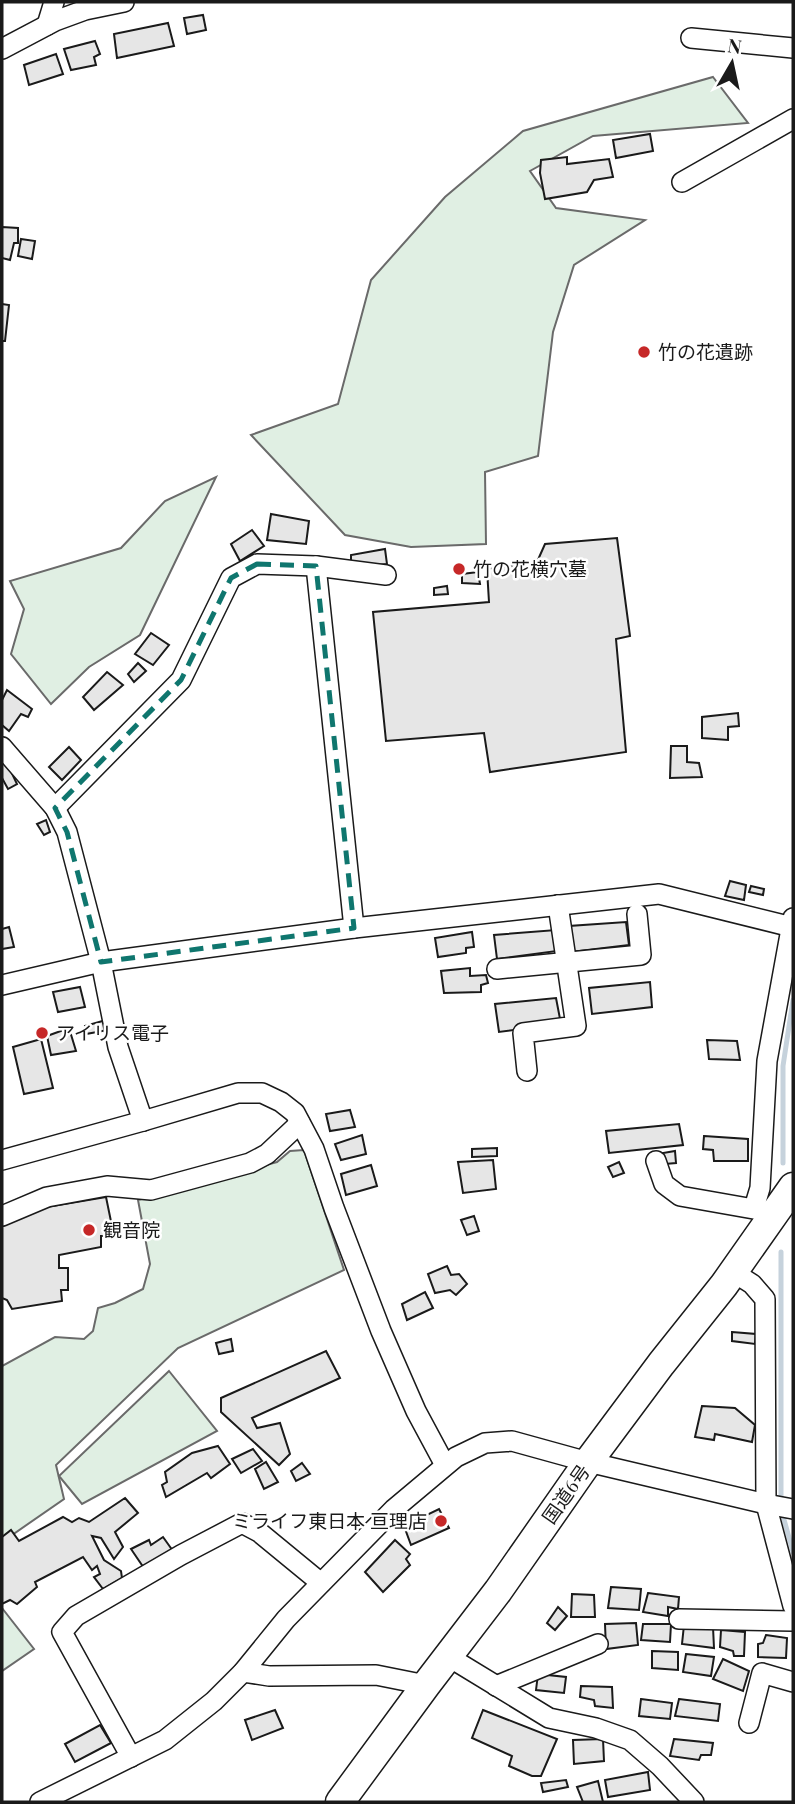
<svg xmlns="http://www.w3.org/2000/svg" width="795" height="1804" font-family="'Playfair Display','Noto Sans JP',serif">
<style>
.green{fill:#e0efe3;stroke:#6a6a6a;stroke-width:2}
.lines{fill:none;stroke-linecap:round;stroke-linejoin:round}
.stream{stroke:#c6d2dc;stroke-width:5}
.building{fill:#e6e6e6;stroke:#1a1a1a;stroke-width:2}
.minor-casing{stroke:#1a1a1a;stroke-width:22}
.highway-casing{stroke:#1a1a1a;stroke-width:31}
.minor{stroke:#fff;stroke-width:19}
.highway{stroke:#fff;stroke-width:28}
.marked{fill:none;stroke:#0f766e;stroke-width:5;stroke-dasharray:14 9;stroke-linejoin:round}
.poi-dot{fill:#c62828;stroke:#fff;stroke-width:2.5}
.labels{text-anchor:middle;stroke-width:5;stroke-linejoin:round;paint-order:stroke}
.poi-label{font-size:19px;fill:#1a1a1a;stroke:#fff;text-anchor:start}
.street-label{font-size:19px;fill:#1a1a1a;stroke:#fff}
</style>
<rect width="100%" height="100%" fill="#fff"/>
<!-- green -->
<g class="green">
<polygon points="713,77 748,123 593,136 530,171 556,208 645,220 574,265 553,332 538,456 485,472 486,544 411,547 345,535 251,435 338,404 371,280 445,197 523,131"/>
<polygon points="216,477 140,635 89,667 51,704 11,654 24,609 10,581 121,548 165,501"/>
<polygon points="304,1150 344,1270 178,1348 56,1465 64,1499 2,1542 2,1366 55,1337 84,1339 93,1331 98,1308 115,1303 143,1289 150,1264 138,1200 277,1162 290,1151"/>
<polygon points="169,1371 217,1431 82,1504 59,1476"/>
<polygon points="2,1608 34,1649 2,1671"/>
</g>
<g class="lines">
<!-- stream -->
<g class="stream">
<polyline points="783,1163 783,1066 793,1000"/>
<polyline points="781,1252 781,1500"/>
<polyline points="783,1516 793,1552"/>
</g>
</g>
<!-- building -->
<g class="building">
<polygon points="203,15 206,30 187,34 184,18"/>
<polygon points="168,23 174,46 117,58 114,34"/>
<polygon points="95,41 100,54 94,57 96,65 71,70 64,49"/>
<polygon points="56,54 63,74 29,85 24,65"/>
<polygon points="650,134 653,151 616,158 613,140"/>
<polygon points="567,157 567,164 609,159 613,177 594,180 587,192 545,199 540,173 541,160"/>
<polygon points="2,227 18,228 18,243 14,243 10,260 2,258"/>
<polygon points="21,239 35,241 32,259 18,256"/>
<polygon points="2,304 9,305 5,341 2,341"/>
<polygon points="271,514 309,521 306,544 267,540"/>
<polygon points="252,530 264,546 240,561 231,544"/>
<polygon points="617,538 630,636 616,639 626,752 490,772 484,733 386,741 373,612 489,602 487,569 537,562 545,544"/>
<polygon points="385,549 387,564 351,568 351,555"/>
<polygon points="478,572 480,584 462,583 462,574"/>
<polygon points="447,586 448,594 434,595 434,588"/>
<polygon points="151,633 169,645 153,665 135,654"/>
<polygon points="138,663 146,671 134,682 128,674"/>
<polygon points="107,672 123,685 94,710 83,697"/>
<polygon points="7,690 32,709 28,717 21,714 9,731 2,725 2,700"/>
<polygon points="738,713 739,726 728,727 728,740 702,738 702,717"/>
<polygon points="671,746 687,746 687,762 699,763 702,777 670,778"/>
<polygon points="69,747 81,760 62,780 49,767"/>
<polygon points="7,763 17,784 8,789 2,778 2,764"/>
<polygon points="46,820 50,832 44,835 37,824"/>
<polygon points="730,881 746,885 744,900 725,896"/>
<polygon points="751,886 764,889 763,895 749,892"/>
<polygon points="626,922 629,945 571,952 569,926"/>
<polygon points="9,927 14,947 2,949 2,929"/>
<polygon points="556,930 557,951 497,959 494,935"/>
<polygon points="472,932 474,947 466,948 466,953 438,957 435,938"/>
<polygon points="470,968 470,976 486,975 488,983 481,985 481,992 444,993 441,971"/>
<polygon points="650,982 652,1007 592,1014 589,988"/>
<polygon points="80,987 85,1007 58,1012 53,992"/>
<polygon points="556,998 561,1024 499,1032 495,1004"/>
<polygon points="106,1020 108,1030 86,1034 85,1026"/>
<polygon points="69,1028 76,1051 51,1055 47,1036"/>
<polygon points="41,1039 53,1088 24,1094 13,1047"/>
<polygon points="707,1040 737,1041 740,1060 709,1059"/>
<polygon points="350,1110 355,1127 330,1131 326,1114"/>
<polygon points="679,1124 683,1145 609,1153 606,1131"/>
<polygon points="362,1135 366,1154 341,1160 335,1144"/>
<polygon points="704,1136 748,1139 748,1161 714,1161 713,1150 703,1149"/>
<polygon points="497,1148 497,1156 472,1157 472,1149"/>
<polygon points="675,1151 676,1163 665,1164 663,1153"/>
<polygon points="493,1160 496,1189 463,1193 458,1162"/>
<polygon points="619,1162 624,1173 613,1177 608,1167"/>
<polygon points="371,1165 377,1186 346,1195 341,1174"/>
<polygon points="106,1197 114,1236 101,1236 101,1247 59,1255 59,1268 68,1268 68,1290 61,1290 62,1301 12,1309 7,1300 2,1298 2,1221 23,1211"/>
<polygon points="474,1216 479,1231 467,1235 461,1220"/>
<polygon points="447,1266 451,1275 459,1274 467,1284 456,1295 450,1290 435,1293 428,1274"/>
<polygon points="425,1292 433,1308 407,1320 402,1304"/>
<polygon points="732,1332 756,1334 755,1344 732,1341"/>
<polygon points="231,1339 233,1351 219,1354 216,1343"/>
<polygon points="326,1351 340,1378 252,1418 257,1428 280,1423 290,1454 279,1465 221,1412 221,1398"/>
<polygon points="702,1406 735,1408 755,1425 752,1442 715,1434 714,1440 695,1437"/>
<polygon points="218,1446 230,1464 211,1478 207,1473 166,1497 162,1485 167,1482 165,1472 192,1453"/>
<polygon points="253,1449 262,1461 241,1473 232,1459"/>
<polygon points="266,1462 278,1482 264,1489 255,1469"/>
<polygon points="302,1463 310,1474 296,1481 291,1471"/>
<polygon points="125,1498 138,1513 115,1532 123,1547 114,1559 101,1538 92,1536 104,1560 121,1571 122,1578 103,1589 94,1577 100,1574 97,1566 92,1570 83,1557 35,1582 37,1587 17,1604 10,1600 2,1604 2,1537 11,1530 19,1541 63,1517 72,1522 79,1518 89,1522"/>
<polygon points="439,1509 449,1528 411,1545 404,1526"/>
<polygon points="163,1537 173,1551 146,1571 131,1549 149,1540 151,1545"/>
<polygon points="395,1540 410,1554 406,1559 410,1565 383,1592 365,1572"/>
<polygon points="611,1587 641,1589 639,1610 608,1608"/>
<polygon points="648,1593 679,1597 678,1609 668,1607 668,1616 643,1612"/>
<polygon points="572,1594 594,1595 595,1617 571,1617"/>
<polygon points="558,1607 567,1616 555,1630 547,1623"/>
<polygon points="636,1623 638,1645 606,1649 605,1624"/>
<polygon points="643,1624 671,1624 670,1642 641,1640"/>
<polygon points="684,1625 713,1627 714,1648 682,1644"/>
<polygon points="721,1630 745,1632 744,1656 734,1656 733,1651 720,1647"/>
<polygon points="766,1635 787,1638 786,1658 758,1657 758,1644 763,1643"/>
<polygon points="652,1651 678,1652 678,1670 652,1668"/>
<polygon points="686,1654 714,1657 711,1676 683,1672"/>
<polygon points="723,1659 749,1671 743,1691 713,1679"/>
<polygon points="538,1674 566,1677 564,1693 536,1690"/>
<polygon points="581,1686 612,1687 613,1708 595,1706 594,1700 580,1697"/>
<polygon points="641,1699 672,1703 670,1719 639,1716"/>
<polygon points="679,1699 720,1704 718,1721 675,1716"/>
<polygon points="275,1710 283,1728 252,1740 245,1720"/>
<polygon points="483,1710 557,1739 541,1776 532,1776 509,1766 512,1756 472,1738"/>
<polygon points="100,1725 111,1743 75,1762 65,1744"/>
<polygon points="603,1739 604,1761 574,1764 573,1740"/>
<polygon points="674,1739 713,1743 711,1755 701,1755 699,1760 670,1756"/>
<polygon points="648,1772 650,1790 608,1797 605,1780"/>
<polygon points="566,1780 568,1787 543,1792 541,1783"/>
<polygon points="598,1781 603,1802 583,1802 577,1787"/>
</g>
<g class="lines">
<!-- minor casing -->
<g class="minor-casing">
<g id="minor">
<polyline points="47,25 54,2"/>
<polyline points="691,38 793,48"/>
<polyline points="2,49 55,21 85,10 124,2"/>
<polyline points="682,182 793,119"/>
<polyline points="316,566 354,928"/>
<polyline points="2,747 55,808 67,832 101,962 118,1047 143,1121"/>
<polyline points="55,808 181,680 231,578 257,564 316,566 386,575"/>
<polyline points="497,969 641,955 637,914"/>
<polyline points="2,985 101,962 354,928 659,894 792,927"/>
<polyline points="527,1071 523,1033 576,1026 558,905"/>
<polyline points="2,1160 143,1121 238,1093 262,1093 281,1102 295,1113 314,1149 334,1208 381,1331 416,1411 445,1465"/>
<polyline points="656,1161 664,1184 680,1196 765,1211"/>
<polyline points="754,1208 760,1188 767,1061 793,918"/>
<polyline points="2,1216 47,1197 107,1186 151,1190 250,1163 267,1154 300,1123"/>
<polyline points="733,1272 752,1284 765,1299 766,1504 793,1606"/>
<polyline points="679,1619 793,1621"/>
<polyline points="449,1657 549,1718 596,1728 630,1740 660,1766 694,1802"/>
<polyline points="243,1672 269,1676 376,1675 426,1685"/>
<polyline points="496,1686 598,1644"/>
<polyline points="749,1723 762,1673 793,1682"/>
<polyline points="131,1757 62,1632 76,1616 181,1555 242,1523 259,1532 321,1583"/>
<polyline points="40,1802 165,1740 214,1701 243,1672 286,1619 394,1509 456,1457 485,1443 512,1441 588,1462 766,1504 793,1509"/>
</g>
</g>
<!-- highway casing -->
<g class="highway-casing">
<polyline id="highway" points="340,1802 426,1685 498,1591 588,1462 661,1364 724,1285 793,1187"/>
</g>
<!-- minor -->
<use href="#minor" class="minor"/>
<!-- highway -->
<use href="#highway" class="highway"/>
</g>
<!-- marked area -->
<path class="marked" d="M257,564L316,566L354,928L101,962L67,832L55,808L181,680L231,578Z"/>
<!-- markers -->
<g class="poi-dot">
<circle cx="644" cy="352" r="7"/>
<circle cx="459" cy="569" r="7"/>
<circle cx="42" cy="1033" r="7"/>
<circle cx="89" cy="1230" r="7"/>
<circle cx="441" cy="1521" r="7"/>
</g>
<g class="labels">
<!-- poi labels -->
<g class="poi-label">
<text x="658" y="359">竹の花遺跡</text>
<text x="473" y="576">竹の花横穴墓</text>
<text x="56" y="1040">アイリス電子</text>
<text x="103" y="1237">観音院</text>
<text x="427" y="1528" text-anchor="end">ミライフ東日本 亘理店</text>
</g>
<!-- street labels -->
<g class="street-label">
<text transform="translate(566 1494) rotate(-55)" y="7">国道6号</text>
</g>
</g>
<!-- border -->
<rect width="795" height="1804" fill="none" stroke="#1a1a1a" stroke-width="7"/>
<!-- north arrow -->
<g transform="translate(732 63) rotate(9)" stroke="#ffffff" stroke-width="5" paint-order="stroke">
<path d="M0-5L12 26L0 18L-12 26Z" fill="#1a1a1a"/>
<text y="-10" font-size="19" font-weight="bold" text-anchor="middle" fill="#1a1a1a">N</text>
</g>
</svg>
